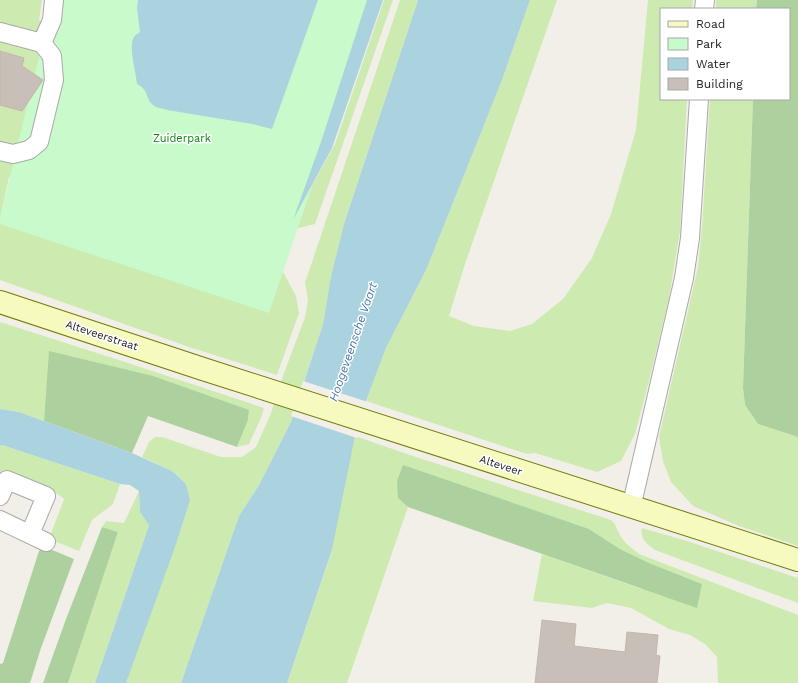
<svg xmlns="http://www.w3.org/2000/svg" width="798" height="683" font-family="'Work Sans',sans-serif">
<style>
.grass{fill:#cdebb0}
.forest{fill:#add19e}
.park{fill:#c8facc}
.water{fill:#aad3df}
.pier{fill:#f2efe9}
.building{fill:#c7bfb8;stroke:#c4b6ab}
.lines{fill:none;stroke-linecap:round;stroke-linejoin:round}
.street-casing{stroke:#a9a9a9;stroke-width:20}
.secondary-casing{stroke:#707d05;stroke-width:24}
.street{stroke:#fff;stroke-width:18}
.secondary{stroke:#f7fabf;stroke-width:22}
.labels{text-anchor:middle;stroke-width:3;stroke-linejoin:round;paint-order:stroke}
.park-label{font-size:11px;fill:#0c8416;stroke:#fff}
.street-label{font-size:11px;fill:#222;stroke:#fff}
.water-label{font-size:12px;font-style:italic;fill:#4a7aab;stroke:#fff}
</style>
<rect width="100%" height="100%" fill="#f2efe9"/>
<!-- grass -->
<g class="grass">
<polygon points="0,0 42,0 39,20 69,52 41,167 9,177 0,218"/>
<polygon points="384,0 393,0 315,224 287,231 335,144"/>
<polygon points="400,0 418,0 344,224 331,276 323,324 291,422 259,485 239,516 181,683 126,683 186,484 172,471 142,457 149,442 155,437 162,437 221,457 242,457 256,447 271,413 284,373 305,317 308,301 305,282 307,277"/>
<polygon points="530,0 557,0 465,264 449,316 474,326 510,331 532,324 563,299 592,258 611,214 636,130 648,0 693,0 692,9 661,9 661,99 687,99 680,231 669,298 650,377 635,434 621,461 597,472 535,453 527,454 366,401 386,348 427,268 502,80"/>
<polygon points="716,0 757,0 756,9 716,9"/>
<polygon points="710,99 753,99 743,388 745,405 758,424 798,437 798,546 739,526 693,506 671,482 663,461 659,437 698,267 702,228"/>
<polygon points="0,224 282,270 296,296 299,313 277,375 189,347 0,280"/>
<polygon points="0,322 125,362 264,408 261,418 249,444 237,447 248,420 249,410 235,406 47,396 44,421 19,412 0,409"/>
<path d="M355,436L410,455L611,520C616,524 617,530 620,535C624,543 632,548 639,554L798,615V683H718L717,657L705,644L690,635L669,629L631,608L607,603L592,608L533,601L542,554L641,589L702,584L649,563L620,549L589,529L398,498L408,507L347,683H287L332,551L330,487Z"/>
<polygon points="2,445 120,484 113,504 92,520 79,551 49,539 64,499 59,495 3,470 0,476 0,446"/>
<polygon points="139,491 140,512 149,525 95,683 68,683 118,532 102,527 106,521 124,523"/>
<path d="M642,528L687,541L798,578V603L655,550C646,543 640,539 642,528Z"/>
</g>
<!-- forest -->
<g class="forest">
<polygon points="757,0 798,0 798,437 758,424 745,405 743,388 753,99 789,99 789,9 756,9"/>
<polygon points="49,351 153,376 249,410 248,420 237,447 148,416 132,453 44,421"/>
<polygon points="403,465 589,529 620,549 649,563 702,584 697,608 408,507 398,498 397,481"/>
<polygon points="102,527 118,532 68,683 43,683 66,619"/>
<polygon points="45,547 74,559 41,648 30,683 0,683 0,664 3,663 39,551"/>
</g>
<!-- park -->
<polygon class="park" points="53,0 375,0 269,313 0,224 0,218"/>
<!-- water -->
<g class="water">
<path d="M138,0H318L272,129L252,124L167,110C162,108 155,108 152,104C145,97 149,90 137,84C136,73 129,49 133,39C135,35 137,34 140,32L137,8Z"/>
<polygon points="367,0 383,0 332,148 293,220 321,142"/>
<polygon points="418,0 530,0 502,80 427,268 386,348 366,401 355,436 332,550 287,683 181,683 239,516 259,485 291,422 323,324 331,276 344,224"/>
<polygon points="0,409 19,412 132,453 172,471 186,484 190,500 175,547 126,683 95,683 149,525 140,512 139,491 130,485 120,484 2,445 0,446"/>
</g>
<!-- pier -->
<polygon class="pier" points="303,381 368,402 357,438 291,416"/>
<!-- building -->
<g class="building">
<polygon points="0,51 24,58 22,66 43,80 22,111 0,105"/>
<polygon points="542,620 576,624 574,646 625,652 627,632 658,635 656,655 660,656 657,683 535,683"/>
</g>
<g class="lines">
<!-- street casing -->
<g class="street-casing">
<g id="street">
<polyline points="704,9 705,0"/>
<polyline points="0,32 42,43 52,56 54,80 39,142 29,150 13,154 0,151"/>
<polyline points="42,43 52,20 54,0"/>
<polyline points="0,496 7,480 46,496 30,534"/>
<polyline points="630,507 634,495 684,278 690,238 699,99"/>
<polyline points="0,520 46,542"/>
</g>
</g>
<!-- secondary casing -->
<g class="secondary-casing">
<polyline id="secondary" points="0,302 203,369 798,560"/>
</g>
<!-- street -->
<use href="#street" class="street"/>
<!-- secondary -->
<use href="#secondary" class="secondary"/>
</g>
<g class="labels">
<!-- park labels -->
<g class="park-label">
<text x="182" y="142">Zuiderpark</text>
</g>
<!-- street labels -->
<g class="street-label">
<text transform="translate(102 335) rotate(18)" y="4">Alteveerstraat</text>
<text transform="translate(501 465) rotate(18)" y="4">Alteveer</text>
</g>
<!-- water labels -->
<g class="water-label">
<text transform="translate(353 342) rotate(-71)" y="4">Hoogeveensche Vaart</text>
</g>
</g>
<!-- legend -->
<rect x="660" y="8" width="130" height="92" fill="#ffffff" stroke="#a7a7a7"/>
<rect x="668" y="21" width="20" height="6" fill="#f7fabf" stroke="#a7a7a7"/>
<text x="696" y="28" font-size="12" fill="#222222">Road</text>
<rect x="668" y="38" width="20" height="12" fill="#c8facc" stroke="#a7a7a7"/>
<text x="696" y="48" font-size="12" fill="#222222">Park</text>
<rect x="668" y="58" width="20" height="12" fill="#aad3df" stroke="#a7a7a7"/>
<text x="696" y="68" font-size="12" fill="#222222">Water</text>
<rect x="668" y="78" width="20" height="12" fill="#c7bfb8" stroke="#a7a7a7"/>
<text x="696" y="88" font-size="12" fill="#222222">Building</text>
</svg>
